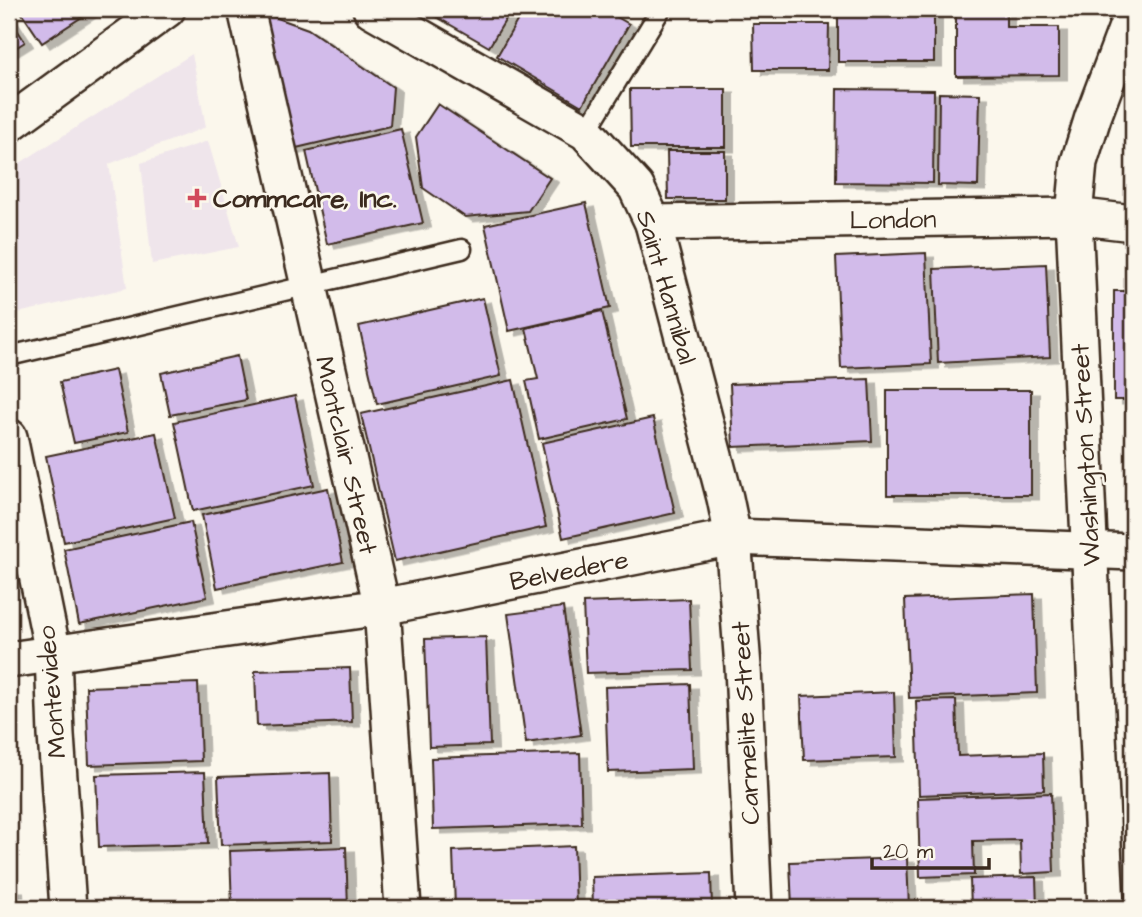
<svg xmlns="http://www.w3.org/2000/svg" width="1142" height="917" font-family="'Architects Daughter',sans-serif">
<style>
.built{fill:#efe5eb}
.building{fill:#d2bbea;stroke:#3b2a1e;stroke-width:2;filter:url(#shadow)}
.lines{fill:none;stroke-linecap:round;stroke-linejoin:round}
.lane-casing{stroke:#3b2a1e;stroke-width:23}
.street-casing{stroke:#3b2a1e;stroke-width:40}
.lane{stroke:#fbf7ec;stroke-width:18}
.street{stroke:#fbf7ec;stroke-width:35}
.poi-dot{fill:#d1495b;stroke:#fbf7ec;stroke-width:2.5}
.labels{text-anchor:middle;stroke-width:5;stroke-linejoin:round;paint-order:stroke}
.poi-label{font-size:26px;font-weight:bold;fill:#3b2a1e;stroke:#fbf7ec;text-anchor:start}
.street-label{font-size:26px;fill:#3b2a1e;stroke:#fbf7ec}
</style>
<defs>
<filter id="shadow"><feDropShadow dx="8" dy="4.5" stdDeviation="0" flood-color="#0004"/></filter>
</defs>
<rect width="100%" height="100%" fill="#fbf7ec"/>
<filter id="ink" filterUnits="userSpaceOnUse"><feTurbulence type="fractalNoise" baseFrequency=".0143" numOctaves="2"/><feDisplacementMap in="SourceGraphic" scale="14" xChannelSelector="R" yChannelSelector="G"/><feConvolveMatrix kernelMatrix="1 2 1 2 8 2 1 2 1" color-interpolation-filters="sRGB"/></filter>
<g filter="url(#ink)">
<!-- built -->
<g class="built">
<polygon points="192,54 206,127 109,164 127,288 9,315 9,170"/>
<polygon points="208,141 239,247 152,264 141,163"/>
</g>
<!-- building -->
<g class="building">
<polygon points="19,9 94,9 42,43"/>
<polygon points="423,9 512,9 489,47"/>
<polygon points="524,9 603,9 629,24 582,106 497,56"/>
<rect x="838" y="9" width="96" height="53"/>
<polygon points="956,9 1006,9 1006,27 1059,27 1059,75 956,76"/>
<polygon points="269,15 308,29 393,87 390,126 292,149 259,37"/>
<polygon points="9,17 25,42 9,52"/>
<polygon points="753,24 829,24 828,70 754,70"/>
<polygon points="630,89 726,89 726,147 631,147"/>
<polygon points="837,89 934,90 933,183 836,182"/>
<polygon points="939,93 980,94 978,186 938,185"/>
<polygon points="438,104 550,178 528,211 465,217 423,188 416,137"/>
<polygon points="401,129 423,223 327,244 306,151"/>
<polygon points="667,151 725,151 725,199 668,199"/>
<polygon points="586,203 610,308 509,331 485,225"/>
<polygon points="926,253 931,364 841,368 836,257"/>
<polygon points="1046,264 1050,357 938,363 934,269"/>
<rect x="1114" y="291" width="19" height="109"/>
<polygon points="483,298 501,376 377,404 359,326"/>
<polygon points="602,311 627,419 539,439 526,381 538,379 526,328"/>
<polygon points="237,356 246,400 170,415 161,373"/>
<polygon points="115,370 128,432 74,443 60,382"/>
<polygon points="869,379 872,441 733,447 730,384"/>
<polygon points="513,380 546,527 395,561 361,414"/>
<rect x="887" y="390" width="144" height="105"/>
<polygon points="295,396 314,485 193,511 174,422"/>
<polygon points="653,418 675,513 563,538 542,443"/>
<polygon points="156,433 175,518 64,542 46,456"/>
<polygon points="328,488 343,562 217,588 202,515"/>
<polygon points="191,522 207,597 79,624 64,549"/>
<polygon points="1034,594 1037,693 909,698 905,599"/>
<polygon points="689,599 692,670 586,673 583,603"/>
<polygon points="563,607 581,735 526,743 508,614"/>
<polygon points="486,637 490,745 429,747 425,639"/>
<polygon points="350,668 352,722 257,726 255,671"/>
<polygon points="198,683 201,761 89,765 86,687"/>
<polygon points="690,684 693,769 608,772 605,687"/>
<polygon points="894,692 896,757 804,760 801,696"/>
<polygon points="956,700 958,756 1043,753 1044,790 919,795 916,701"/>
<polygon points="580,753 582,824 433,829 431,758"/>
<polygon points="205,772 208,844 99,847 96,775"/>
<polygon points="330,773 332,841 221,845 218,777"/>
<polygon points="1051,793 1054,872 1021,874 1020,840 973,841 974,875 920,877 918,798"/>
<polygon points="574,846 576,908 455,908 453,851"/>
<polygon points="346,847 348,908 232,908 230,851"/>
<polygon points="907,858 909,908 792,908 790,862"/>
<polygon points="711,873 712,908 593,908 592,877"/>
<polygon points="1036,877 1037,908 971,908 970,879"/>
<polygon points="9,888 15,888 16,908 9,908"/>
</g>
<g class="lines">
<!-- lane casing -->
<g class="lane-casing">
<g id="lane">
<polyline points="586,132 661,9"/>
<polyline points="9,356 462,249"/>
</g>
</g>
<!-- street casing -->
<g class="street-casing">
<g id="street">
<polyline points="246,9 382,607 403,908"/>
<polyline points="371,9 586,132 636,187 653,223 725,498 733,537 743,667 754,908"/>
<polyline points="9,124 167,9"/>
<polyline points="653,223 1074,216 1133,223"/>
<polyline points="9,437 53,653 56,735 68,908"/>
<polyline points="9,660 382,607 733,537 1133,552"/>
<polyline points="1106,908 1074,216 1079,162 1093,117 1133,11"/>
</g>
</g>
<!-- lane -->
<use href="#lane" class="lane"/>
<!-- street -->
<use href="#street" class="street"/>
</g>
</g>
<!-- markers -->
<path class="poi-dot" d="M193.5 187.5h7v7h7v7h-7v7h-7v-7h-7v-7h7z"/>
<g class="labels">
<!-- poi labels -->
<g class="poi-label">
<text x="213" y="207">Commcare, Inc.</text>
</g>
<!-- street labels -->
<g class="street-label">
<text transform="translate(893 219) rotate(-1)" y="9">London</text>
<text transform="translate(667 287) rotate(74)" y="9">Saint Hannibal</text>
<text transform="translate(347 455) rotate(77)" y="9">Montclair Street</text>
<text transform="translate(1085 455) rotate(-93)" y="9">Washington Street</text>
<text transform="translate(569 570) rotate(-11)" y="9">Belvedere</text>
<text transform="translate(51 692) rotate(-95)" y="9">Montevideo</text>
<text transform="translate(745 723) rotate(-93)" y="9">Carmelite Street</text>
</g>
</g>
<!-- margin -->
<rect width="1142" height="917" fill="none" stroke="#fbf7ec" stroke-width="35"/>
<rect x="18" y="18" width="1107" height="882" fill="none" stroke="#3b2a1e" stroke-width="2.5" filter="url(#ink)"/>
<!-- scale -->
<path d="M872 858v10h117v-10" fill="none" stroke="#3b2a1e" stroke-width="3.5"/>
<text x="883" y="858" font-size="21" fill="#3b2a1e" stroke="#fbf7ec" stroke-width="5" paint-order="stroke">20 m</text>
</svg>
